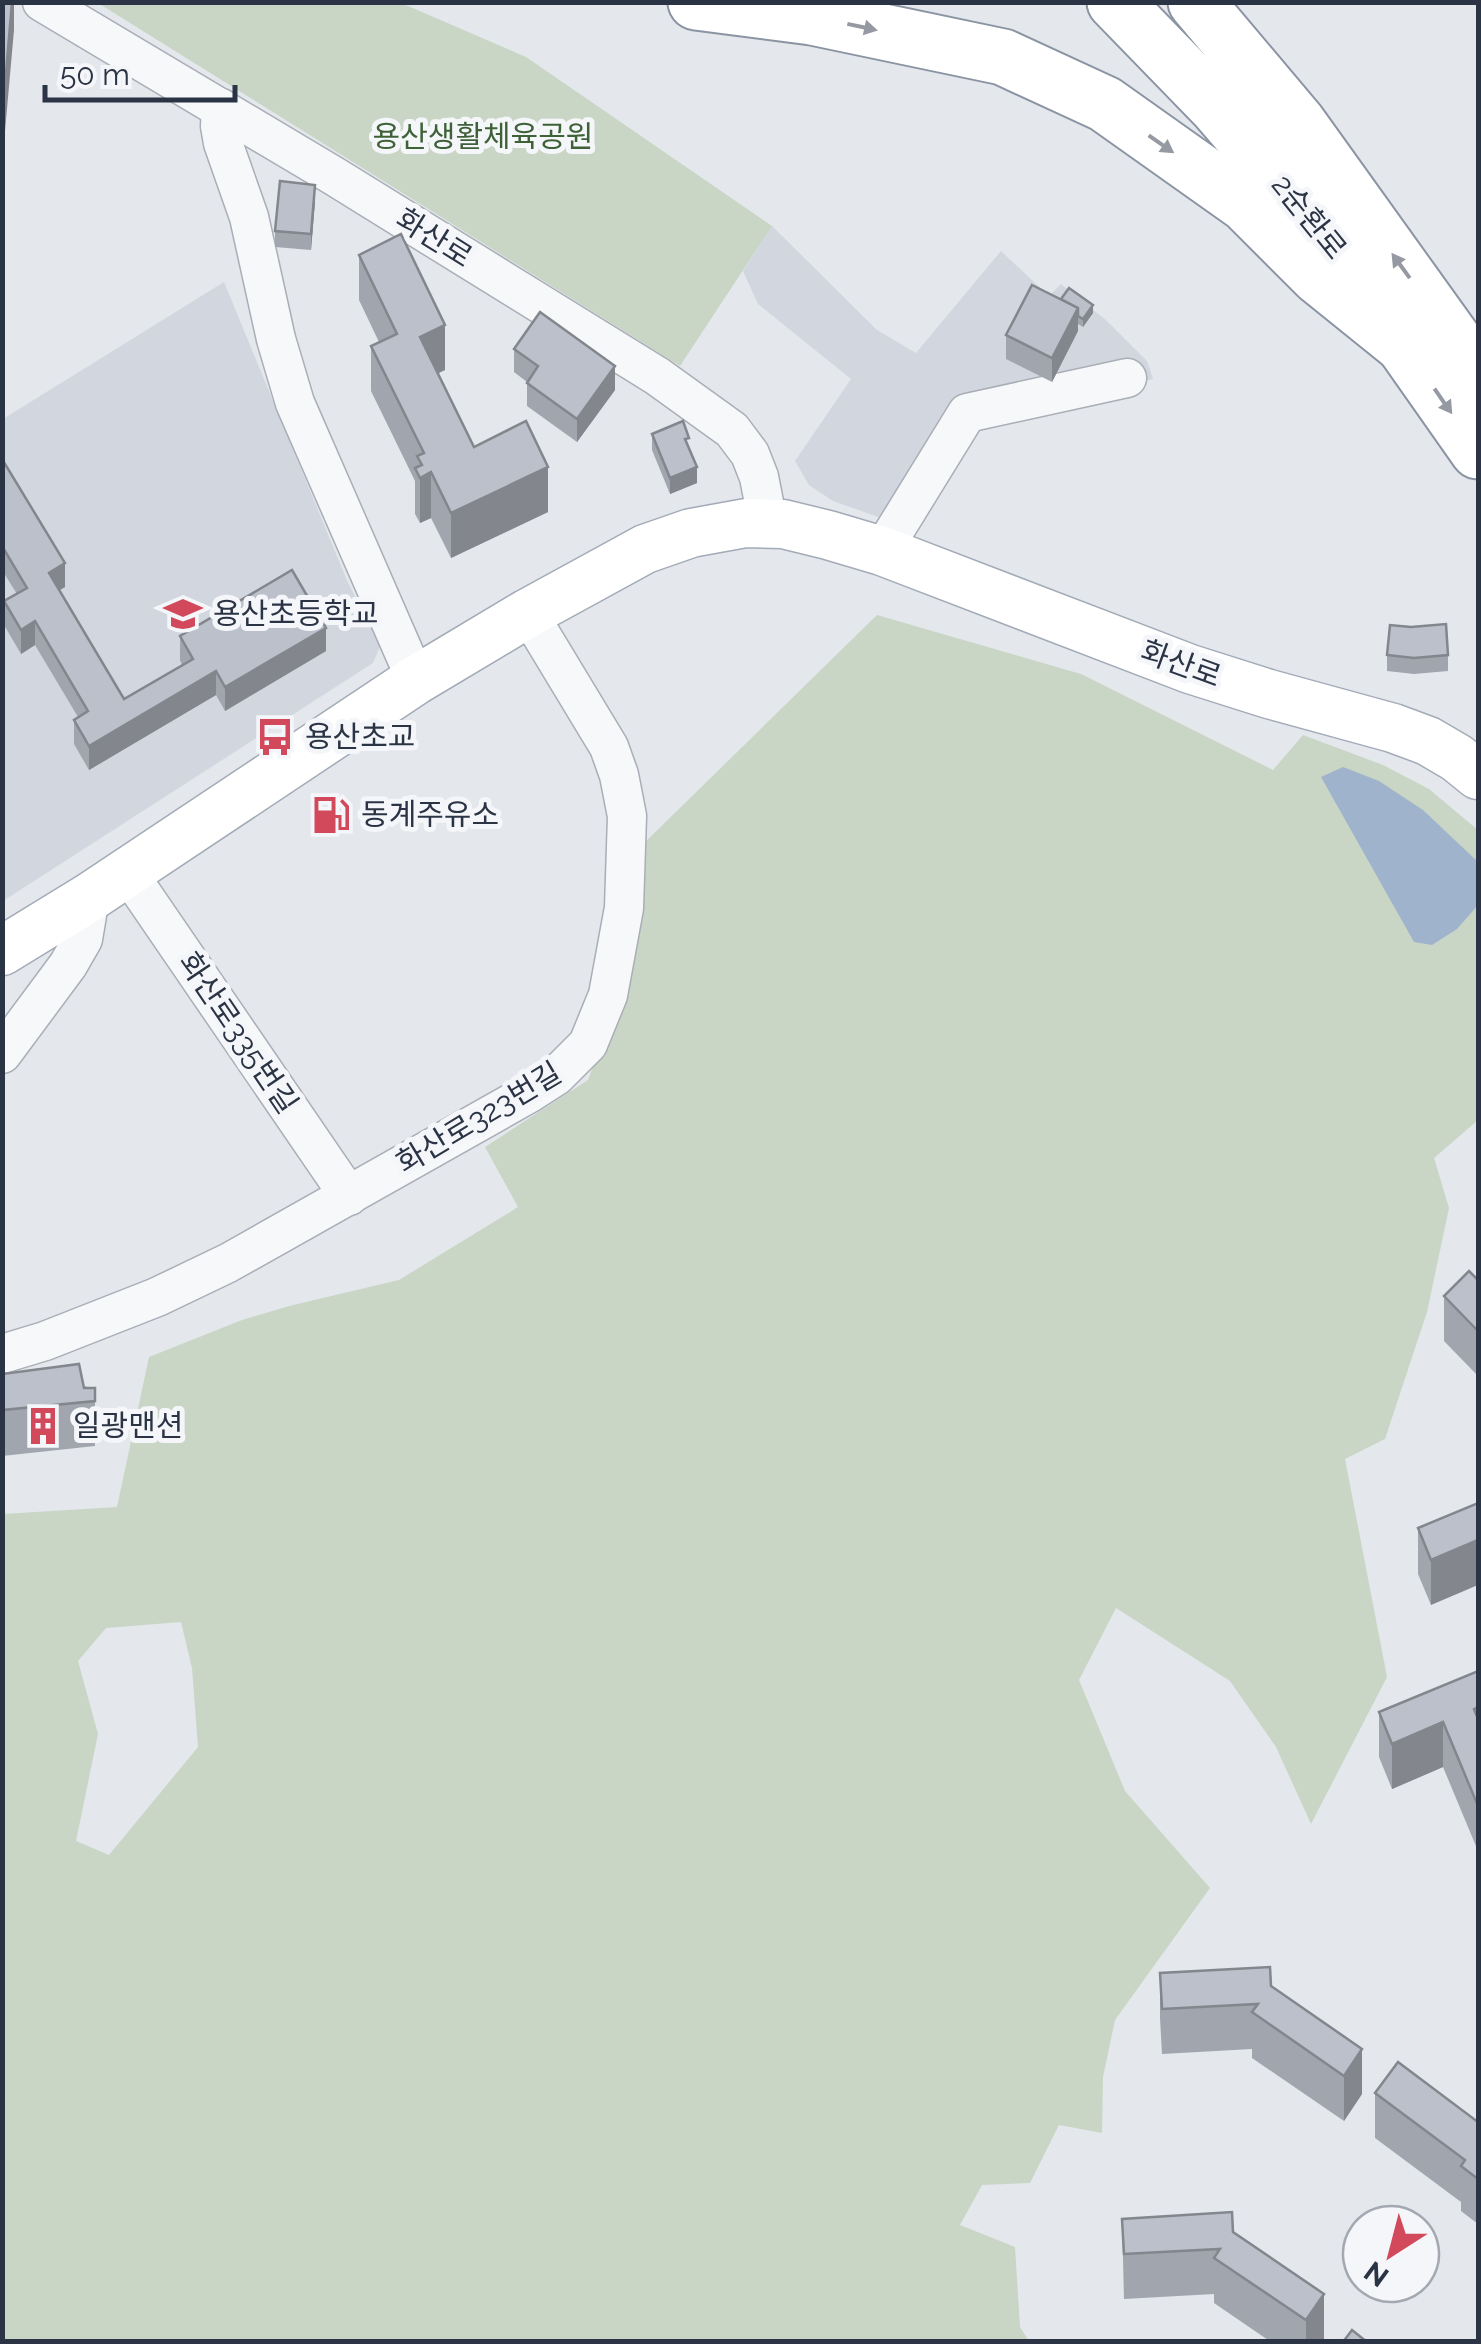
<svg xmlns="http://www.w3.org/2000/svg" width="1481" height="2344" font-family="Raleway,'Noto Sans KR',sans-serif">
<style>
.built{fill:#d2d6de}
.green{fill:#c9d6c5;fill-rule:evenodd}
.water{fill:#9fb4cc}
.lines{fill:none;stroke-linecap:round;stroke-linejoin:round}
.minor-casing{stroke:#a9aeb7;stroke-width:41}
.major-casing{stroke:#a3abb8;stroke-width:51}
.highway-casing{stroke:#8b94a3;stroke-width:59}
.minor{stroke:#f7f8fa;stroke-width:38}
.major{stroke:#fff;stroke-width:48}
.highway{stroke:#fff;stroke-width:55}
.wall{fill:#a1a5ae}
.shaded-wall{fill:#83868d}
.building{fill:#bbc0ca;stroke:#83868d;stroke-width:2.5}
.oneway{fill:#959aa2}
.labels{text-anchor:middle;stroke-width:10;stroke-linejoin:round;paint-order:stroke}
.park-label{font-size:30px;fill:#3f6138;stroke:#f4f6f9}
.street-label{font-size:30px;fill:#2b3445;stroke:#f4f6f9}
.poi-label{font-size:30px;fill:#2b3445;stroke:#f4f6f9;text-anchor:start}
</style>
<rect width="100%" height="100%" fill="#e4e7ec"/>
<!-- built -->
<g class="built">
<polygon points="772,226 877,330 916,353 1001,251 1049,296 1061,284 1107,321 1147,361 1153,379 1136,383 967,401 881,518 833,501 809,485 795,461 851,379 758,304 743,271"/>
<polygon points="224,282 348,583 381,644 373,663 3,901 3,419"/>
</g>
<!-- green -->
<g class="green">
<polygon points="98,3 401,3 526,57 772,226 680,366"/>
<path d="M877,615L1081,674L1273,770L1303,735L1383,765L1429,789L1478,830V1120L1434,1158L1449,1208L1427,1312L1385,1439L1345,1459L1387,1677L1311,1824L1276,1747L1230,1681L1116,1608L1079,1680L1125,1791L1210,1888L1115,2020L1103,2077L1102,2133L1059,2125L1030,2183L982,2185L960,2225L1015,2247L1020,2327L1029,2341L3,2342V1514L117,1507L149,1357L242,1320L289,1306L399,1280L518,1207L485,1147L588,1080L635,952L636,851ZM181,1622L192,1668L198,1747L109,1855L76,1841L98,1734L78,1661L106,1628Z"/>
</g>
<!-- water -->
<polygon class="water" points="1343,767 1379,781 1423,810 1478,862 1478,905 1457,929 1432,945 1414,942 1321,777"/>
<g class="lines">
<!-- minor casing -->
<g class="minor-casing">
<g id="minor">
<polyline points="42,2 334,176 657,376 732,430 750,454 759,477 768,523"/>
<polyline points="221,108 220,126 223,143 249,217 276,339 295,403 416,680"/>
<polyline points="882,551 967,413 1127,378"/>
<polyline points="126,870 349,1196"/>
<polyline points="2,1054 68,965 83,939 90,897"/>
<polyline points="2,1354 45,1341 157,1297 228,1263 528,1094 556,1076 588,1044 608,995 624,908 627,816 619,775 609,747 528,613"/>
</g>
</g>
<!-- major casing -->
<g class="major-casing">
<polyline id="major" points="2,951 90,897 416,680 528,613 645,549 691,533 746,523 783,524 828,535 882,551 1190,669 1269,694 1393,728 1428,741 1457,758 1478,775"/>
</g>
<!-- highway casing -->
<g class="highway-casing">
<g id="highway">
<polyline points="696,2 812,17 1003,57 1105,104 1246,204 1318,276 1406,347"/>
<polyline points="1115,2 1217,107 1322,229 1478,451"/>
<polyline points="1196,2 1298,123 1478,374"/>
</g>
</g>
<!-- minor -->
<use href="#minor" class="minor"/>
<!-- major -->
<use href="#major" class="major"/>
<!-- highway -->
<use href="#highway" class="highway"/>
</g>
<!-- wall -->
<g class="wall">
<polygon points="315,201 311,250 275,247 275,231"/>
<polygon points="359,255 445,370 438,373 474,447 548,512 451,558 431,518 420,523 415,514 415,481 371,391 371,346 379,342 359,300"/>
<polygon points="1061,299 1093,313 1083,327 1078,324 1078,331 1052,382 1006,359 1006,335"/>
<polygon points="514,349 615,390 577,442 527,406 527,382 514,372"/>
<polygon points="652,434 689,449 697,483 670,494 652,450"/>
<polygon points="2,459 65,587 60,590 124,699 182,665 180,660 180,636 326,651 225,711 216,695 89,770 74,744 74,720 78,717 35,645 21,654 4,625 4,601 17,594 2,570"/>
<polygon points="1387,655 1448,655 1448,671 1414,674 1387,671"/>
<polygon points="1478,1280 1478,1376 1444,1341 1444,1296"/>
<polygon points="2,1374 95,1388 95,1446 2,1456"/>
<polygon points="1478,1503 1431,1605 1418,1574 1418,1528"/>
<polygon points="1478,1671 1478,1851 1443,1767 1392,1789 1379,1757 1379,1712"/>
<polygon points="1160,1973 1271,1986 1362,2094 1344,2121 1252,2058 1252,2049 1162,2054 1160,2018"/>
<polygon points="1375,2093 1478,2122 1478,2224 1461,2211 1461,2202 1375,2138"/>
<polygon points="1122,2219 1233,2232 1324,2339 1322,2342 1271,2342 1214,2303 1214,2294 1124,2299"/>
</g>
<!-- shaded-wall -->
<g class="shaded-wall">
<polygon points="12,2 14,2 14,30 2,165 2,120"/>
<polygon points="315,185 315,201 311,250 311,234"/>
<polygon points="1093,305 1093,313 1083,327 1083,319"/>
<polygon points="1078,308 1078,331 1052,382 1052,358"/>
<polygon points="445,325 445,370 420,382 420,337"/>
<polygon points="615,366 615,390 577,442 577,419"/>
<polygon points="548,467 548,512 451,558 451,513"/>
<polygon points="697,467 697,483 670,494 670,478"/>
<polygon points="431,472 431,518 420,523 420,478"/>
<polygon points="65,563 65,587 49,596 49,573"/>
<polygon points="35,621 35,645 21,654 21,630"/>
<polygon points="326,628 326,651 225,711 225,687"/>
<polygon points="216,671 216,695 89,770 89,746"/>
<polygon points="1478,1540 1478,1585 1431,1605 1431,1560"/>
<polygon points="1443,1722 1443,1767 1392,1789 1392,1744"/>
<polygon points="1362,2049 1362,2094 1344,2121 1344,2076"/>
<polygon points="1324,2294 1324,2339 1322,2342 1306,2342 1306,2320"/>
</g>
<!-- building -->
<g class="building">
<polygon points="2,2 12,2 2,120"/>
<polygon points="280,181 315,185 311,234 275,231"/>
<polygon points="401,234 445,325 420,337 474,447 526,421 548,467 451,513 431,472 420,478 415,468 422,465 417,456 424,453 371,346 397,334 359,255"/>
<polygon points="1032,285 1078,308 1052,358 1006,335"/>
<polygon points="1069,288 1093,305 1083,319 1078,316 1078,308 1061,299"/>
<polygon points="540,312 615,366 577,419 527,383 538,366 514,349"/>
<polygon points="683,421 689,438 685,439 697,467 670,478 652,434"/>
<polygon points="2,459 65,563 49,573 124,699 193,659 180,636 292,570 326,628 225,687 216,671 89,746 74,720 88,711 35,621 21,630 4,601 27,588 2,546"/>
<polygon points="1446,624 1448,655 1414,658 1387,655 1390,625 1411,627"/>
<polygon points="1469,1271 1478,1280 1478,1331 1444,1296"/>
<polygon points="79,1364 84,1388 95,1388 95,1401 2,1410 2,1374"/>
<polygon points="1478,1503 1478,1540 1431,1560 1418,1528"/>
<polygon points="1478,1671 1478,1707 1474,1709 1478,1719 1478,1806 1443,1722 1392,1744 1379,1712"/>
<polygon points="1270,1967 1271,1986 1362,2049 1344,2076 1252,2012 1258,2004 1162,2009 1160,1973"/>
<polygon points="1398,2062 1478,2122 1478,2179 1461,2166 1465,2160 1375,2093"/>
<polygon points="1232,2212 1233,2232 1324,2294 1306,2320 1214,2258 1220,2249 1124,2254 1122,2219"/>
<polygon points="1352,2330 1367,2342 1343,2342"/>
</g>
<!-- one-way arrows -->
<defs><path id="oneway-solid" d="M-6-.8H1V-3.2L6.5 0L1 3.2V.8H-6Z" transform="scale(2.5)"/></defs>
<g class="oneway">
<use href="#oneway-solid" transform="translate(862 27) rotate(12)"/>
<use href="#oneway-solid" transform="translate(1161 144) rotate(35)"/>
<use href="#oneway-solid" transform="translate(1401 266) rotate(-126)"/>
<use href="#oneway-solid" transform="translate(1443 401) rotate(55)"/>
</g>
<!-- icons -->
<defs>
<g id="school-bare" transform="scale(3)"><path d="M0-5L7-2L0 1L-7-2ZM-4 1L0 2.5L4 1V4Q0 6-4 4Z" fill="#d1495b" stroke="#f4f6f9" stroke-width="2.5" paint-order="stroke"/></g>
<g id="bus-bare" transform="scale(3)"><path d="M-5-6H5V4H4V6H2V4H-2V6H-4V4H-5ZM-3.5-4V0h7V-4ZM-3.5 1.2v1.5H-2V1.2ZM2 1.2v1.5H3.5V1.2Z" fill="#d1495b" stroke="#f4f6f9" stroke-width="2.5" paint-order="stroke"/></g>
<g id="fuel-bare" transform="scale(3)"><path d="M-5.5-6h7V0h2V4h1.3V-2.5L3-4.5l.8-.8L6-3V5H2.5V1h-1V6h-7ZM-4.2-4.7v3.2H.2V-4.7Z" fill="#d1495b" stroke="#f4f6f9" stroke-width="2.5" paint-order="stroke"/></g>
<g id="building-bare" transform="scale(3)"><path d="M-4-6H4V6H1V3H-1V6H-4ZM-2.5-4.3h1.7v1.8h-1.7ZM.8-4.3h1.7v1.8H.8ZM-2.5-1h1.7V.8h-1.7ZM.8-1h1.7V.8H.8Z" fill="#d1495b" stroke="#f4f6f9" stroke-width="2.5" paint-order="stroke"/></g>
</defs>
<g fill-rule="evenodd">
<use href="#school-bare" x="183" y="614"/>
<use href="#bus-bare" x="275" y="737"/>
<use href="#fuel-bare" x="331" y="815"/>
<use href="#building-bare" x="43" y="1426"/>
</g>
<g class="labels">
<!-- park labels -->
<g class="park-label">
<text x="483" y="147">용산생활체육공원</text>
</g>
<!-- street labels -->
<g class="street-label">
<text transform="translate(1309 217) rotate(51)" y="10">2순환로</text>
<text transform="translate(434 238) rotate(32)" y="10">화산로</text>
<text transform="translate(1181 664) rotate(20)" y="10">화산로</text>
<text transform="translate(238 1033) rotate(56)" y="10">화산로335번길</text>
<text transform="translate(479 1118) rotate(-31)" y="10">화산로323번길</text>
</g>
<!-- poi labels -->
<g class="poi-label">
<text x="213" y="624">용산초등학교</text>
<text x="305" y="747">용산초교</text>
<text x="361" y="825">동계주유소</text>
<text x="73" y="1436">일광맨션</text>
</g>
</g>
<!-- border -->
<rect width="1481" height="2344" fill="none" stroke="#2b3445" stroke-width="10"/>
<!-- north arrow -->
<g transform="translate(1391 2254) rotate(216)"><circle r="48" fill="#f4f6f9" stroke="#a4a8b1" stroke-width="2.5"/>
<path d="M0-8L18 38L0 25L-18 38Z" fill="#d1495b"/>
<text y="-15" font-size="28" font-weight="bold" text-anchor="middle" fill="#2b3445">N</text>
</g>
<!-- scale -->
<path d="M45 85v15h190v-15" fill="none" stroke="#2b3445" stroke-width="5"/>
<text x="60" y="85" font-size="30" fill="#2b3445" stroke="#f4f6f9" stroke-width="8" paint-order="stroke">50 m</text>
</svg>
